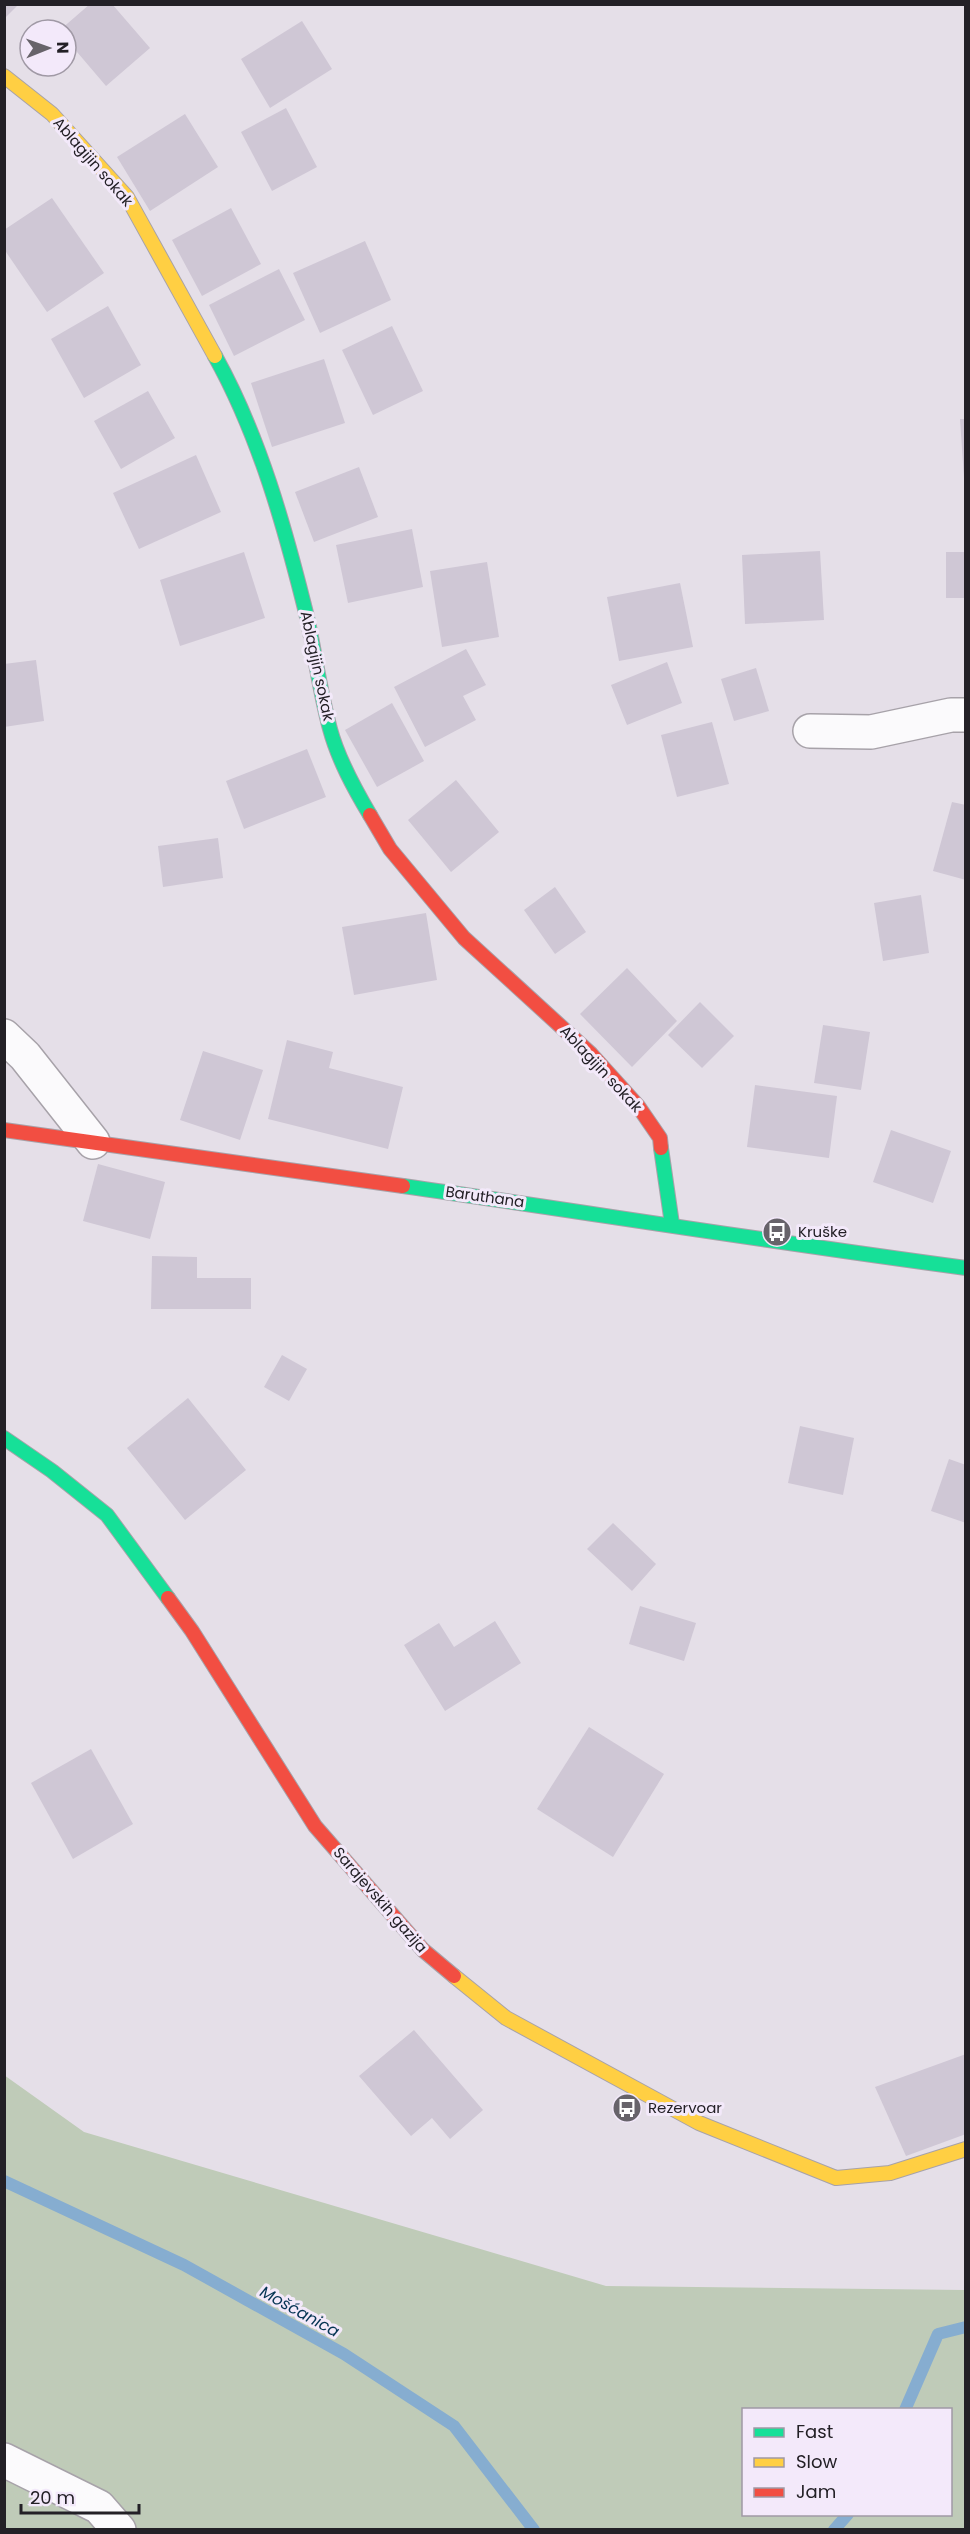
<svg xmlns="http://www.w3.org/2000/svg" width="970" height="2534" font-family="Poppins,sans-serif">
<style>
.green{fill:#bfcbb8;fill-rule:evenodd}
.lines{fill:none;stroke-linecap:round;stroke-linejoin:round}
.stream{stroke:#86add0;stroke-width:12}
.building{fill:#cfc7d5}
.street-casing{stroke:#a7a2a9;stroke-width:36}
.fast-casing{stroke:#a7a2a9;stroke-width:16}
.slow-casing{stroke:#a7a2a9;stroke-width:16}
.jam-casing{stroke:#a7a2a9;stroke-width:16}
.street{stroke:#fbfafc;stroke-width:33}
.fast{stroke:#16e098;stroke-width:14}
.slow{stroke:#ffcf43;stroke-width:14}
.jam{stroke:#f24e42;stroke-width:14}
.labels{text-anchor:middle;stroke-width:6;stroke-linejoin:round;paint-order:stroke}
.street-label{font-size:15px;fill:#232026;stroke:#f3e9fa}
.poi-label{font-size:15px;fill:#232026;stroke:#f3e9fa;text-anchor:start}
.water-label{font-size:16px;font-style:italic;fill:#053453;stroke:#f3e9fa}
</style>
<rect width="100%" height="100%" fill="#e5dfe8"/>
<!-- green -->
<path class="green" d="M4,2075L84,2132L606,2286L965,2290V2529H5ZM744,2410H950V2514H744Z"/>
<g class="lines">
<!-- stream -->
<g class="stream">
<polyline points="4,2181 184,2265 344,2354 454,2426 534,2530"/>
<polyline points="905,2410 938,2334 966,2327"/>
<polyline points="834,2530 848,2514"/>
</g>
</g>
<!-- building -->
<g class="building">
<polygon points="4,4 19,4 4,19"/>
<polygon points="90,4 112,4 150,48 106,86 66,39 66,30 60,30"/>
<polygon points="302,21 332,69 270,108 241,59"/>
<polygon points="286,108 317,167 272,191 241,132"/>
<polygon points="185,114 218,167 150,211 117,157"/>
<polygon points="52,198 104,273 47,312 4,249 4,230"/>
<polygon points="231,208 261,264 202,296 172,240"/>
<polygon points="365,241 391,300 320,333 293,273"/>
<polygon points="279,269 305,320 234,356 209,305"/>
<polygon points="108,306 141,365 84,398 51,339"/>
<polygon points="392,326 423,391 373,415 342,350"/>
<polygon points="324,359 345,423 272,447 251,383"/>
<polygon points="148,391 175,438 121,469 94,421"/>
<polygon points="960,419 966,419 966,478 964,478"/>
<polygon points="196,455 221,512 139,549 113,493"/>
<polygon points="359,467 378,517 314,542 295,492"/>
<polygon points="412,529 423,587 348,603 336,545"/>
<polygon points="820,551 824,620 745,624 742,555"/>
<polygon points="244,552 265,618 180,646 160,580"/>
<rect x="946" y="552" width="20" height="46"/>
<polygon points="487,562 499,637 442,647 430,571"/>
<polygon points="680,583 693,647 619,661 607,597"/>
<polygon points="466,649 486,685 463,696 476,720 425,747 394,687"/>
<polygon points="36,660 44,721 4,727 4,664"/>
<polygon points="667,662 682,703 627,725 611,685"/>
<polygon points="756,668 769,711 734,721 721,679"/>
<polygon points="392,703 424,761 377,787 345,730"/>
<polygon points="712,722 729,784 677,797 661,735"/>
<polygon points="307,749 326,797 244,829 226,781"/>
<polygon points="456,780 499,832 451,872 408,820"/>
<polygon points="952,802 966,805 966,880 933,871"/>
<polygon points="218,838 223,878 163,887 158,846"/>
<polygon points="555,887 586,932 555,954 524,910"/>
<polygon points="921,895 929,953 883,961 874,903"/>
<polygon points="426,913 437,980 354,995 342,927"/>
<polygon points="627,968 677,1021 632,1067 580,1014"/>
<polygon points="700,1002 734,1036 702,1068 668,1035"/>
<polygon points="823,1025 870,1032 861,1090 814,1083"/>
<polygon points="287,1040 333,1052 329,1068 403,1087 388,1149 268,1119"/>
<polygon points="203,1051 263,1070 240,1140 180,1120"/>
<polygon points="755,1085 837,1096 829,1158 747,1147"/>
<polygon points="891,1130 951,1151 933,1203 873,1182"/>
<polygon points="98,1164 165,1182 150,1239 83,1221"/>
<polygon points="152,1256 197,1257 197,1278 251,1278 251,1309 151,1309"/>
<polygon points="282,1355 307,1369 289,1401 264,1387"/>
<polygon points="188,1398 246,1470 185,1520 127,1448"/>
<polygon points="800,1426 854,1438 843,1495 788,1483"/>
<polygon points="949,1459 966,1465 966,1523 931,1511"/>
<polygon points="613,1523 656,1564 632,1591 587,1549"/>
<polygon points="640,1606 696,1623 684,1661 629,1644"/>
<polygon points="495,1621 521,1663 445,1711 404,1645 439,1623 454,1647"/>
<polygon points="589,1727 664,1774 613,1857 537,1809"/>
<polygon points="91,1749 133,1824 73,1859 31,1783"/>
<polygon points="414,2030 483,2110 450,2139 432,2118 411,2136 359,2076"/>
<polygon points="966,2054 966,2134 906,2156 875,2087"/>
</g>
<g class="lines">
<!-- street casing -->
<g class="street-casing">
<g id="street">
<polyline points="810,731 871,732 951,715 966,715"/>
<polyline points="4,1036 25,1056 93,1142"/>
<polyline points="4,2460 99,2507 119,2530"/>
</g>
</g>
<!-- fast casing -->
<g class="fast-casing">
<g id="fast">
<path d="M215,356C260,437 285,528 307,617C315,654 320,692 330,729C338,759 354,788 370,815"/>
<polyline points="661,1148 672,1224"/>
<path d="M403,1186C591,1213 778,1243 966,1268"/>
<polyline points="4,1438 52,1471 107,1515 168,1598"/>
</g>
</g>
<!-- slow casing -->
<g class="slow-casing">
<g id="slow">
<polyline points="4,76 52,114 127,197 215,356"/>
<polyline points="454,1976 506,2018 699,2123 836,2178 890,2173 966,2149"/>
</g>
</g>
<!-- jam casing -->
<g class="jam-casing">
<g id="jam">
<polyline points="370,815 390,849 464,938 591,1054 638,1106 660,1138 661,1148"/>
<polyline points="4,1130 403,1186"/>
<polyline points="168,1598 192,1631 315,1826 423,1950 454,1976"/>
</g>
</g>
<!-- street -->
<use href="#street" class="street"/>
<!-- fast -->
<use href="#fast" class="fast"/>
<!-- slow -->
<use href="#slow" class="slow"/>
<!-- jam -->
<use href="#jam" class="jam"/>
</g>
<!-- icons -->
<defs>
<g id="bus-disc" transform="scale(1.5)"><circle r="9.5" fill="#67636a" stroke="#f3e9fa"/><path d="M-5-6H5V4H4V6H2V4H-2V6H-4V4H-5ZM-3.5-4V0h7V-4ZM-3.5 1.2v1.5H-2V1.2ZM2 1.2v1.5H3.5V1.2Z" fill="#fff"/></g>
</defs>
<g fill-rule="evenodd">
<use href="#bus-disc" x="777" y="1232"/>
<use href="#bus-disc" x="627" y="2108"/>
</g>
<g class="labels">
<!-- street labels -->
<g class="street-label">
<text transform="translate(93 162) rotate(49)" y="5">Ablagijin sokak</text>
<text transform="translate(317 666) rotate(78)" y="5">Ablagijin sokak</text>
<text transform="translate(601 1069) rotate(47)" y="5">Ablagijin sokak</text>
<text transform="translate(485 1197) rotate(8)" y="5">Baruthana</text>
<text transform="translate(380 1900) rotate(49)" y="5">Sarajevskih gazija</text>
</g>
<!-- poi labels -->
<g class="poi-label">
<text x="798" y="1237">Kruške</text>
<text x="648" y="2113">Rezervoar</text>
</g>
<!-- water labels -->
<g class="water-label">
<text transform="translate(300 2311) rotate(29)" y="6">Mošćanica</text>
</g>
</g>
<!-- border -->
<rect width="970" height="2534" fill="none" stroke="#232026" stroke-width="12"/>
<!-- legend -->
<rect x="742" y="2408" width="210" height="108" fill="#f3e9fa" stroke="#a099a5" stroke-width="1.5"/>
<rect x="754" y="2428" width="30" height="9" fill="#16e098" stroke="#a099a5" stroke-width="1.5"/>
<text x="796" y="2438" font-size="18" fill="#232026">Fast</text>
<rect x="754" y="2458" width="30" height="9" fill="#ffcf43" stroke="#a099a5" stroke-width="1.5"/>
<text x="796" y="2468" font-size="18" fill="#232026">Slow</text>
<rect x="754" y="2488" width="30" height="9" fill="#f24e42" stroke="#a099a5" stroke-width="1.5"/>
<text x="796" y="2498" font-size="18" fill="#232026">Jam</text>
<!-- north arrow -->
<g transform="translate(48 48) rotate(89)"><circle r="28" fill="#f3e9fa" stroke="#a099a5" stroke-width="1.5"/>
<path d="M0-4.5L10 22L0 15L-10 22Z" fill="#67636a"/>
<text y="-9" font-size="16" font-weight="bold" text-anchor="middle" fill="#232026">N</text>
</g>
<!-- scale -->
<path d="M21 2504v9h118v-9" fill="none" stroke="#232026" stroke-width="3"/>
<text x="30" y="2504" font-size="18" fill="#232026" stroke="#f3e9fa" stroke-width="4.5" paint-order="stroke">20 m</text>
</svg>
